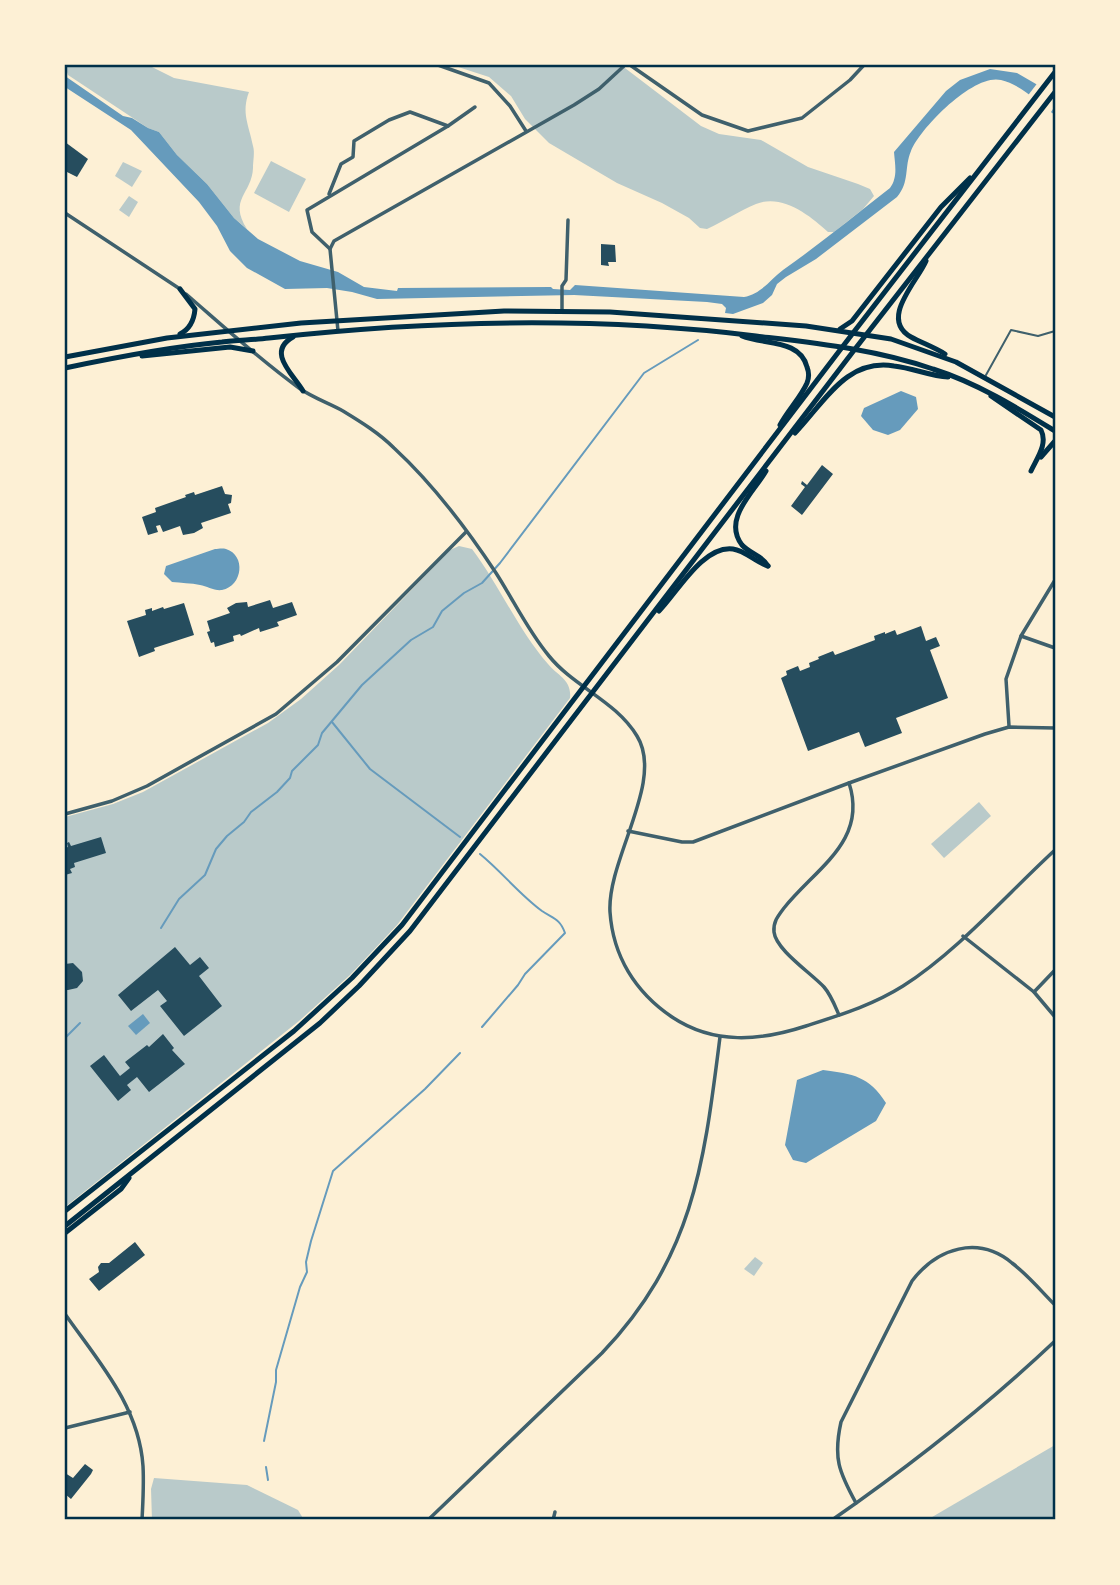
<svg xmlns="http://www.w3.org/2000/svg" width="1120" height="1585" font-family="Helvetica,sans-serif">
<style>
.green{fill:#b9caca}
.water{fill:#669bbc}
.pier{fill:#fdf0d5}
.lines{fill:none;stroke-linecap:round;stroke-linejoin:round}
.stream{stroke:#669bbc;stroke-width:2}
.building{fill:#264d5e}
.service{stroke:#3f606c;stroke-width:2}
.minor{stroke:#3f606c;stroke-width:3.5}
.tertiary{stroke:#3f606c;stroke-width:3.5}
.trunk{stroke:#003049;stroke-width:5}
.neatline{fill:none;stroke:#003049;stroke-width:2.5}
</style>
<rect width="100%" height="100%" fill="#fdf0d5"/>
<!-- green -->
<g class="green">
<path d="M69,65H148L174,78L249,92C241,113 249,125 253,146C255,152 253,161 253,168C252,194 228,199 247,229L234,218L207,184L177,155L159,132L148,128L68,75L65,66Z"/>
<path d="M452,65H621L701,126L719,134L761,140L808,167L858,184L870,189L874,196L863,209L834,232H828C811,216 782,193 756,204C739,211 724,221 707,229L700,228L689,218L662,203L617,183L549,143L525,119L511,96L489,77Z"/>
<polygon points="271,161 306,179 289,212 254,193"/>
<polygon points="123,162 142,171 132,187 115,176"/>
<polygon points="129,196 138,202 129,217 119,210"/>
<path d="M459,546L472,549C499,585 519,631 548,664C558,676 572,680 570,698L397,925L350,975L299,1021L65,1207V817L113,804L143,792L268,723L301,699L339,665L450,550Z"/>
<polygon points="979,802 991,816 944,858 931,844"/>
<polygon points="755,1257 763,1263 754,1276 744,1269"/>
<polygon points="1055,1445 1055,1520 927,1520"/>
<polygon points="154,1478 247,1485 298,1510 304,1520 152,1520 151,1489"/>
</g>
<!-- water -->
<g class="water">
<path d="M990,69L1017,73L1055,95V115C1039,103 1020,84 1001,80C974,73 920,128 911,151C904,167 910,182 897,197L816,259L786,277L777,284L772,295L763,303L733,314L725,313L726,308L722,304L707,302L574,295L377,299L352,292L327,288L285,289L247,268L230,251L217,226L199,202L131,130L65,87V76L123,116L132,118L148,128L159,132L177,155L207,184L234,218L258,239L300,261L338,272L364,287L397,291L398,288L551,287L553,289L570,290L575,285L744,297C761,294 770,280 783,270C820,244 854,216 890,188C898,177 895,165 894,152L946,91L960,80Z"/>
<polygon points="901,391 916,397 918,409 900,430 888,435 873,430 861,416 864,408"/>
<path d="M215,549C218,549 222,548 226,549C246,555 243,586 222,590C214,591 207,586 200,585C191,583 181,583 172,582L164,574L166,566Z"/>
<polygon points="143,1014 150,1023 136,1035 128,1026"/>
<path d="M823,1070C853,1074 869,1076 886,1103L876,1121L806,1163L793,1160L785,1145L797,1080Z"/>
</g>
<!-- pier -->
<polygon class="pier" points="1039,81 1055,94 1055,106 1049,115 1026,98"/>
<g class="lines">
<!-- stream -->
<g class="stream">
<polyline points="332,722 370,769 460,837"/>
<path d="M480,854C502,872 519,894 542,911C554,919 560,919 565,933L525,974L518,985L482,1027"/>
<polyline points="161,928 179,899 205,875 216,849 227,836 244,822 251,812 277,792 290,778 292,771 318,745 322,733 362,685 411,640 433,627 442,611 464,593 482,583 500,563 644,373 698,340"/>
<polyline points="65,1038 80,1023"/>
<polyline points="264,1441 276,1382 276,1370 300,1287 307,1272 306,1262 311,1241 333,1171 425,1089 460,1053"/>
<polyline points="266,1467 268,1480"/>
</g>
</g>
<!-- building -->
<g class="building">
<polygon points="65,142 88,159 77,177 65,171"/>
<polygon points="601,244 615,245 616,262 608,262 609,266 601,265"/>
<polygon points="822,465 833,474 802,515 791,506 805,487 801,484 802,481 807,485"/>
<polygon points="222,486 225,494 232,495 231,503 228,504 231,513 201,523 203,528 194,533 183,535 180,526 163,532 160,525 156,526 158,532 148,535 142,517 156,512 155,508 186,497 185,495 194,492 195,495"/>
<polygon points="270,600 273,608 292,602 297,615 277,622 279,626 260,632 259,628 241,636 240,634 233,636 234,641 215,647 214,642 211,643 207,632 210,631 207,621 230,613 227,608 236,603 247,602 248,607"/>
<polygon points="184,603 194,635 154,648 155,651 139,657 127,621 146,615 145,610 152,608 152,611 163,607 164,609"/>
<polygon points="921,626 926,641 936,637 940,646 930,650 948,698 896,718 902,733 865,747 859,732 808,751 781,678 787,675 786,671 798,666 800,671 810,667 809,663 819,659 818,657 833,651 835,655 875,640 874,636 885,632 885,634 895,630 897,635"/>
<polygon points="101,837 106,853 74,863 75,867 70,869 72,873 65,875 65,848 68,847 67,843 69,842 71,846"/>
<polygon points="175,947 190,965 200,957 209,968 199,976 222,1006 184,1036 160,1006 167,1001 158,990 131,1011 118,995"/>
<polygon points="73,963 82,972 83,981 77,988 68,990 65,990 65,964"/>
<polygon points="163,1034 174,1048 172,1050 185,1064 149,1092 137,1077 127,1085 131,1090 118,1101 90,1066 104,1055 120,1076 130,1068 125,1062 147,1045 149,1047"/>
<polygon points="135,1242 145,1255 99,1291 89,1279 99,1272 98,1267 101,1263 109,1263"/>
<polygon points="85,1464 93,1470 91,1474 71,1499 65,1494 65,1473 73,1478"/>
</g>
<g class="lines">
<!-- service -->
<polyline class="service" points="986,375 1011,330 1038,336 1055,331"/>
<!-- minor -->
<g class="minor">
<polyline points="438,65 489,83 510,106 526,131"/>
<polyline points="630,65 702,115 748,131 802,118 850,80 864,65"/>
<polyline points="329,194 341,164 353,157 354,141 389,120 410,112 448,126"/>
<polyline points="330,249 312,232 307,210 448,126 475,107"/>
<polyline points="562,311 562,286 566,280 568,220"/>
<polyline points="1021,636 1055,648"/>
<polyline points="1009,726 1006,679 1021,636 1055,580"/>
<polyline points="65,814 112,801 147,786 276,714 337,662 466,532"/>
<polyline points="628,831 682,842 693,842 849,783 985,734 1009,727 1055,728"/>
<polyline points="1034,992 1055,970"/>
<path d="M839,1015C835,1006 831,995 824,987C811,973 776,950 774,932C773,922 778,916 784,908C816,868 868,841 849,783"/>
<polyline points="65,1428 130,1412"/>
<path d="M856,1503C839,1472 833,1458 841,1422L912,1281C937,1248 978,1235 1012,1263C1028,1275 1041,1291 1055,1305"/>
<polyline points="553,1520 555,1512"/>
</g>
<!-- tertiary -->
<g class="tertiary">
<polyline points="65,213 180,289"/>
<path d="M186,294C223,326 260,360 299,388C313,398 329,403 343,411C361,422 379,433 394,448C433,484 467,529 496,573C514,601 528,631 549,656C574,687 616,701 637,736C665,781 607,859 610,912C613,956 635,992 672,1017C714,1045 760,1041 806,1026C840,1015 873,1005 903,986C958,951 1007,894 1055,850"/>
<polyline points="338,331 330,249 334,241 574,105 599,89 625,65"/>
<polyline points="963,936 1034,992 1055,1017"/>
<path d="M65,1314C98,1361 139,1406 143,1466C144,1484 143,1502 142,1520"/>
<path d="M428,1520L602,1353C694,1256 704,1163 720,1037"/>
<path d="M832,1520C911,1465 985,1407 1055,1341"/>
</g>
<!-- trunk -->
<g class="trunk">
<path d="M926,261C917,282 879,319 911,337C922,343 934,347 945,354"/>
<polyline points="840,329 852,321 941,207 970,178"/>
<path d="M180,334C190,329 194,321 195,309L180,289"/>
<path d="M742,336C764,345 800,339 807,367C809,372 809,378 807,383C801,397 788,410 780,425"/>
<path d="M293,337C266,352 293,374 303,391"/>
<polyline points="142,356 230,347 253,351"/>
<polyline points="65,357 167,338 301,323 504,311 610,312 806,326 891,339 956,362 1055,417"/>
<path d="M65,368C117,357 169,347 222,342C237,340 253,340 269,338C432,320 593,316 756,336C815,343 875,349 933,369C977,383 1016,407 1055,431"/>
<path d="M991,396L1041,430C1048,444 1037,458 1031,471"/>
<path d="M795,433C824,403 846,358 894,366C913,368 930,376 948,377"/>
<polyline points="1041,457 1055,441"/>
<path d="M766,471C754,492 722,519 742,545C750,554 762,555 768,566"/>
<path d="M659,611C677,593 703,545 733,549C746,551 755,562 768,566"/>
<polyline points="65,1211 294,1031 352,978 402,925 853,333 1055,72"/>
<polyline points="65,1226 320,1023 359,986 410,931 855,349 1055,92"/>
<polyline points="65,1233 121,1189 129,1178"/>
</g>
</g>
<!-- border -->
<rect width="1120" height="1585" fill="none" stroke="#fdf0d5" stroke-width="133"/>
<rect x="66" y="66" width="988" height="1452" class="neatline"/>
</svg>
